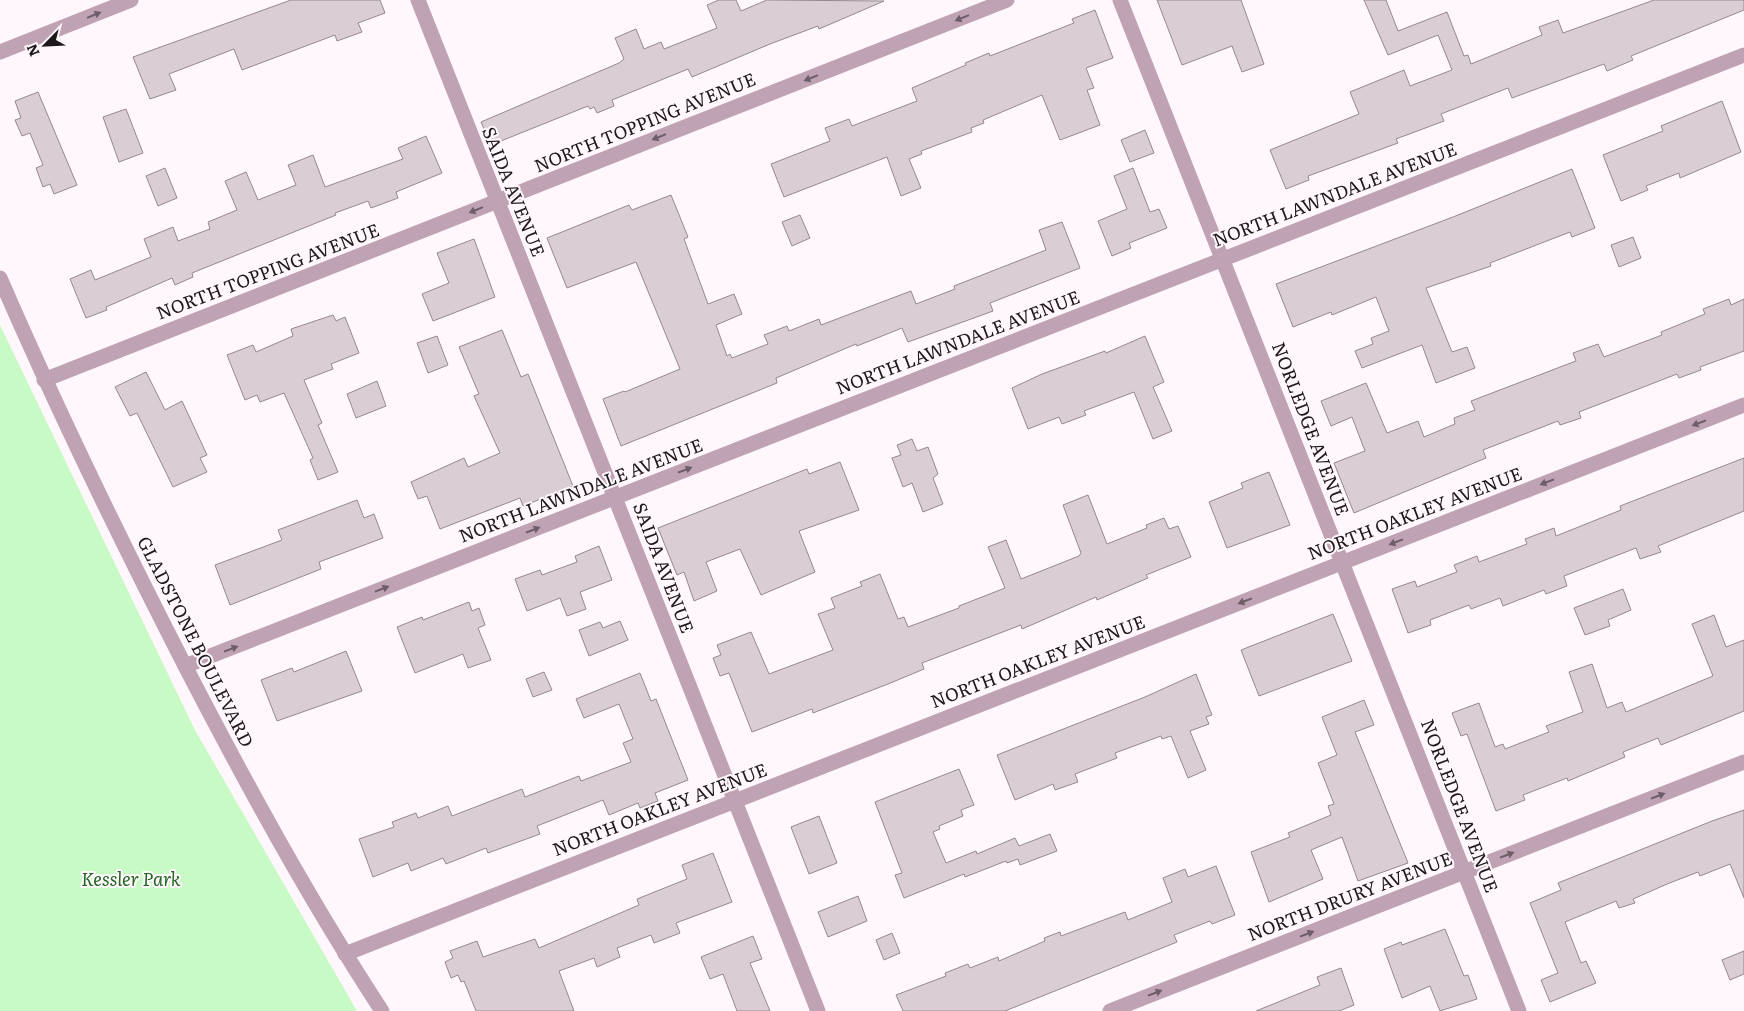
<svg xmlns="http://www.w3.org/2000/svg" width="1744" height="1011" font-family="Literata,serif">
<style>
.green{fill:#c8fac5}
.building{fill:#dacdd4;stroke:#95898f}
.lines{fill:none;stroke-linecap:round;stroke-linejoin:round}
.minor{stroke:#bfa2b3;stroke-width:15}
.tertiary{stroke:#bfa2b3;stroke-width:15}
.oneway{fill:#6e5e67}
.labels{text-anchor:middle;stroke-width:4;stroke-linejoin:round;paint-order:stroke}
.street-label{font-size:18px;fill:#1d191b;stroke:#fff7fc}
.park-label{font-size:18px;font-style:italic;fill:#226523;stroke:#fff7fc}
</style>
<rect width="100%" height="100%" fill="#fff7fc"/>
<!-- green -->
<polygon class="green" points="0,325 195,730 357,1011 0,1011"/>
<!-- building -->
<g class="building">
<polygon points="291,0 380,0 385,13 358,23 362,32 337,41 335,35 242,70 234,49 169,74 176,90 150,99 133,57"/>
<polygon points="719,0 736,0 741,11 767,0 884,1 819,29 818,26 770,44 692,77 688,69 612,100 614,106 597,113 594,107 590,109 588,106 491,145 481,122 619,63 624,59 615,38 636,29 644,49 661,42 664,49 717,28 707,5"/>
<polygon points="1157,0 1241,0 1264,64 1242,72 1232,46 1182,65"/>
<polygon points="1364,0 1386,0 1398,31 1447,12 1464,56 1468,55 1471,64 1542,35 1539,27 1558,20 1563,33 1654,0 1744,0 1744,10 1631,56 1633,60 1607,71 1604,64 1512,98 1508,88 1441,114 1444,121 1396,139 1398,143 1308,176 1309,180 1286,189 1270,150 1359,114 1350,92 1404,70 1410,86 1452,70 1438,35 1388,55"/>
<polygon points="1095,10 1113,58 1086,68 1094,88 1087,90 1100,125 1060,140 1042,95 983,120 984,123 971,128 972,132 921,151 922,154 909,159 921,188 901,196 887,157 784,197 771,164 830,141 825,128 849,119 852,126 917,101 912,88 966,65 965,63 989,53 990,56 1074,23 1072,19"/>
<polygon points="38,92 77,185 54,194 50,184 43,187 36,168 43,165 30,133 22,136 15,120 21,118 15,101"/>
<polygon points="1722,101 1741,152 1680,178 1679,173 1646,186 1648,190 1621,201 1603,155 1663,131 1661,126"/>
<polygon points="126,109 143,153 119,162 103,117"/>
<polygon points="1145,130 1154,153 1130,162 1121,140"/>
<polygon points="426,136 442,173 396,192 398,198 371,208 368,201 335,213 336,215 192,273 193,277 175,285 172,278 106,307 107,310 86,318 70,279 91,270 95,280 151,257 144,239 173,227 178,241 210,229 208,222 237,210 225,181 246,172 258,200 296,185 288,165 313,155 325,187 403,159 398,148"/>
<polygon points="165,168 177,198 158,206 146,176"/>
<polygon points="1133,168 1150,212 1159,209 1167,228 1129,243 1131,248 1112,256 1098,221 1127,209 1114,176"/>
<polygon points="1572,169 1595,228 1572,237 1570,232 1490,263 1491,266 1426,288 1452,352 1467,347 1475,368 1436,383 1422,345 1362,368 1355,351 1373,344 1371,338 1389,331 1376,297 1332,315 1331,312 1293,327 1276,284 1453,217"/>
<polygon points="671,195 688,237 684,239 708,304 734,294 742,314 716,325 727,356 730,354 732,358 768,344 764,335 787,326 789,331 819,319 821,325 911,291 916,304 955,289 954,286 1046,250 1039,230 1062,222 1080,268 990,303 993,311 908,342 902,328 857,346 856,344 776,378 777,383 621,446 603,399 624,391 625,392 680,369 636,262 567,288 547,238 629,205 632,210"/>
<polygon points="800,215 810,238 792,246 782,222"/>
<polygon points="1633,237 1641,258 1619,267 1611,245"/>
<polygon points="474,239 495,297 433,321 422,294 449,283 437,253"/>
<polygon points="1729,299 1731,305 1744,299 1744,351 1700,367 1701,370 1679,378 1677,374 1579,412 1581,418 1560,425 1558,421 1483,450 1486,458 1354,513 1334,463 1365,451 1352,417 1331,426 1321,401 1366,383 1387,433 1418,421 1424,437 1455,424 1454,418 1475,410 1471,401 1576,361 1573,353 1598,344 1604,357 1662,335 1661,332 1705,314 1703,309"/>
<polygon points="333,315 336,321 345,317 359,353 331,364 333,369 304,380 322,423 318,425 338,472 318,480 310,460 313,458 284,393 260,402 257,395 245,400 227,355 253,345 256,352 293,336 291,329"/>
<polygon points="502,330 521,377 528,374 573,486 523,506 520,498 440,529 427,496 418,499 411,482 464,458 468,467 500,453 474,396 479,394 459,347"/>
<polygon points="437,336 448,365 428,373 417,343"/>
<polygon points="1145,336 1164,382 1153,387 1172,431 1153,439 1134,392 1084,411 1086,415 1062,424 1059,417 1028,429 1012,388 1042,374 1105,351 1106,353"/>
<polygon points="146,372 165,410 182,401 207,455 200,458 207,472 173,487 137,413 130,416 115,387"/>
<polygon points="377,381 386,406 356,418 347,394"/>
<polygon points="912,439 917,451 928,447 938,474 933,478 943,504 923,512 912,483 903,487 892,458 901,455 897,445"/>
<polygon points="1744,458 1744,511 1658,546 1661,552 1640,559 1636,548 1564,576 1567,586 1546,594 1544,590 1503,606 1500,598 1471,609 1469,605 1430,620 1431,625 1408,633 1392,589 1415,581 1417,587 1457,572 1454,565 1477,556 1479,562 1527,544 1525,539 1554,528 1556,536 1621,510 1620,506"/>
<polygon points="840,462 859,510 799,531 815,572 761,595 740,549 706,562 717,591 694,601 684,572 677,575 658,528 807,469 809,474"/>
<polygon points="1269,472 1290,525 1227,548 1209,502 1243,488 1241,483"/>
<polygon points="1088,495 1107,544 1147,528 1146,525 1164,518 1169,529 1178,526 1191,557 1146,575 1148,578 1097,600 1096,597 1022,629 1021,625 922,663 924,669 888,684 813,713 812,709 752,732 729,673 720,676 713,658 721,655 717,645 751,632 769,674 833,650 818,614 835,608 831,598 862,586 860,582 880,574 898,619 904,617 908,627 959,608 959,606 1005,588 988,547 1006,540 1021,579 1079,556 1081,553 1063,505"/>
<polygon points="357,500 364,518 374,514 383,538 319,562 321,569 230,605 215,565 282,540 278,530"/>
<polygon points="599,546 612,580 580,592 586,609 567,616 560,598 527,611 515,579 540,570 542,575 577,562 575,556"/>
<polygon points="1623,589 1631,610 1608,620 1610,626 1585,635 1574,608"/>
<polygon points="469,602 472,611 479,608 485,625 478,628 491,660 468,668 463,654 415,673 397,627 422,617 423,620"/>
<polygon points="1333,614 1352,661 1259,696 1241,650"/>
<polygon points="1714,615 1726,647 1744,640 1744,711 1661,745 1658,738 1623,752 1625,757 1568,781 1567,778 1523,795 1525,800 1496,811 1467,734 1461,736 1452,713 1479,703 1495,747 1503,744 1505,749 1549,732 1546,726 1583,712 1569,672 1592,664 1607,708 1622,702 1626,712 1713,676 1692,624"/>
<polygon points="620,621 628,640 589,656 579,630 600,622 603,628"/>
<polygon points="346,651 362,691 277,721 261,680 292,668 294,672"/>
<polygon points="544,672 552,690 533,697 526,679"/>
<polygon points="640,673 651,701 656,699 688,780 655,793 658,801 640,808 638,803 609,815 603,800 537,826 540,834 488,853 486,848 446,864 443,858 411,871 408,863 373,877 359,839 394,827 392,822 416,813 418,818 448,806 452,816 522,789 525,797 579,776 581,781 631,762 623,743 633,739 619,704 584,718 576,699"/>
<polygon points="1196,674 1212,715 1206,717 1209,724 1190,731 1206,770 1188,778 1171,736 1162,739 1161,736 1115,753 1117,758 1075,774 1078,782 1055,790 1053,784 1015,800 997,755 1145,697"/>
<polygon points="1364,700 1374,725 1355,732 1408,863 1358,881 1342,837 1311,850 1323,879 1269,902 1251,852 1290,837 1288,833 1331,815 1328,806 1334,804 1318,763 1337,755 1322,717"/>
<polygon points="959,769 974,805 961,810 963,816 939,826 940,829 933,832 946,863 976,851 977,854 1015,838 1019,846 1050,834 1057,851 1020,865 1018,859 1007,863 1006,861 965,877 964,874 904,898 895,875 902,873 875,802"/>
<polygon points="1744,810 1744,898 1730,864 1700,876 1698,872 1667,884 1633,899 1635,903 1619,908 1616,901 1565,922 1581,963 1586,961 1596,983 1550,1002 1541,980 1558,973 1530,903 1561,890 1558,883 1712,821"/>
<polygon points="819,816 837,863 809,874 791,827"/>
<polygon points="713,853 732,902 676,923 680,933 654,943 651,935 617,948 620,957 597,967 594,958 559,971 574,1011 476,1011 464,981 461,982 458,975 451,978 445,962 453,958 450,951 477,941 483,957 535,939 539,948 639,905 637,899 687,879 682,865"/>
<polygon points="1216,866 1235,915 1212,924 1210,921 1174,935 1177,942 1005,1011 903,1011 896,995 946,976 945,973 968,964 970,968 998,957 999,961 1045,941 1044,938 1060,932 1061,936 1125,912 1128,920 1172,902 1163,878 1185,869 1188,877"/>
<polygon points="858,896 867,921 828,937 818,912"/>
<polygon points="1445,929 1464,976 1468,975 1477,999 1440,1011 1430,986 1402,998 1384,949 1401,942 1402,945"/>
<polygon points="892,933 900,953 884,960 876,940"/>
<polygon points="753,936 762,959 750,963 770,1011 737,1011 723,974 710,979 701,957"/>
<polygon points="1744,951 1744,974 1730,980 1722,960"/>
<polygon points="1341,968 1354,1005 1339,1011 1256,1011 1320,985 1317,977"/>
</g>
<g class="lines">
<!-- minor -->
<g class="minor">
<polyline points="418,0 818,1011"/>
<polyline points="1120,0 1519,1011"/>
<polyline points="0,52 131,0"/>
<polyline points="44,380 1007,0"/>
<polyline points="185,666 1744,55"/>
<polyline points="345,954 1744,405"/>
<polyline points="1110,1011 1744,762"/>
</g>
<!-- tertiary -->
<path class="tertiary" d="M0,278C56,407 118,535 182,660C244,780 308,898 382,1011"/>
</g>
<!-- one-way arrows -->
<defs><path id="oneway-solid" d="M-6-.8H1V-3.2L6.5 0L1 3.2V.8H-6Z" transform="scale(1.25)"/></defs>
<g class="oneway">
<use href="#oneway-solid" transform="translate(94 15) rotate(-22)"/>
<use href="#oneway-solid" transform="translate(962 18) rotate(158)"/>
<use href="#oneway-solid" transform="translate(811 78) rotate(158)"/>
<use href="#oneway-solid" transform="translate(659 137) rotate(158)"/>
<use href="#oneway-solid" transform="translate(476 210) rotate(158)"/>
<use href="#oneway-solid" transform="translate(1699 423) rotate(159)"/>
<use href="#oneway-solid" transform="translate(685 470) rotate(-21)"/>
<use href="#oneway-solid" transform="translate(1547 482) rotate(159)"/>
<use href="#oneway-solid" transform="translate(533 530) rotate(-21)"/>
<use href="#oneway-solid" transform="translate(1396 542) rotate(159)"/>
<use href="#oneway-solid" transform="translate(382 589) rotate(-21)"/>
<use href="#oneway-solid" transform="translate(1245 601) rotate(159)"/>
<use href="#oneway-solid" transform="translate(231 649) rotate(-21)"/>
<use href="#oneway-solid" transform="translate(1658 796) rotate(-21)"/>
<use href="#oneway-solid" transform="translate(1507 855) rotate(-21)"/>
<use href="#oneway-solid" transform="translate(1307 934) rotate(-21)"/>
<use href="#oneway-solid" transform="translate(1155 993) rotate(-21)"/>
</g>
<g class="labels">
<!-- street labels -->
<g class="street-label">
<text transform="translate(645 123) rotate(-22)" y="6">NORTH TOPPING AVENUE</text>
<text transform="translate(513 192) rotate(68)" y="6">SAIDA AVENUE</text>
<text transform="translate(1335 195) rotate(-21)" y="6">NORTH LAWNDALE AVENUE</text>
<text transform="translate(268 272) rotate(-21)" y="6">NORTH TOPPING AVENUE</text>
<text transform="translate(958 343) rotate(-21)" y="6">NORTH LAWNDALE AVENUE</text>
<text transform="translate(1310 429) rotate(69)" y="6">NORLEDGE AVENUE</text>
<text transform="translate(581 491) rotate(-21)" y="6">NORTH LAWNDALE AVENUE</text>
<text transform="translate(1415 514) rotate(-21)" y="6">NORTH OAKLEY AVENUE</text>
<text transform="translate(663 568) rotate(69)" y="6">SAIDA AVENUE</text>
<text transform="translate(195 642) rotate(63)" y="6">GLADSTONE BOULEVARD</text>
<text transform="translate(1038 662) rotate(-21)" y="6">NORTH OAKLEY AVENUE</text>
<text transform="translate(1459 806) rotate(69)" y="6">NORLEDGE AVENUE</text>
<text transform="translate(660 810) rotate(-21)" y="6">NORTH OAKLEY AVENUE</text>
<text transform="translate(1350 897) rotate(-21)" y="6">NORTH DRURY AVENUE</text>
</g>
<!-- park labels -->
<g class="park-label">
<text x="131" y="886">Kessler Park</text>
</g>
</g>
<!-- north arrow -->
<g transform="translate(45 45) rotate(246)" stroke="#fff7fc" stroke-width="4" paint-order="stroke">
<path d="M0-4L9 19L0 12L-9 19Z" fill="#1d191b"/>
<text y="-8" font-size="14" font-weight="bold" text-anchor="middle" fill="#1d191b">N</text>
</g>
</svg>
